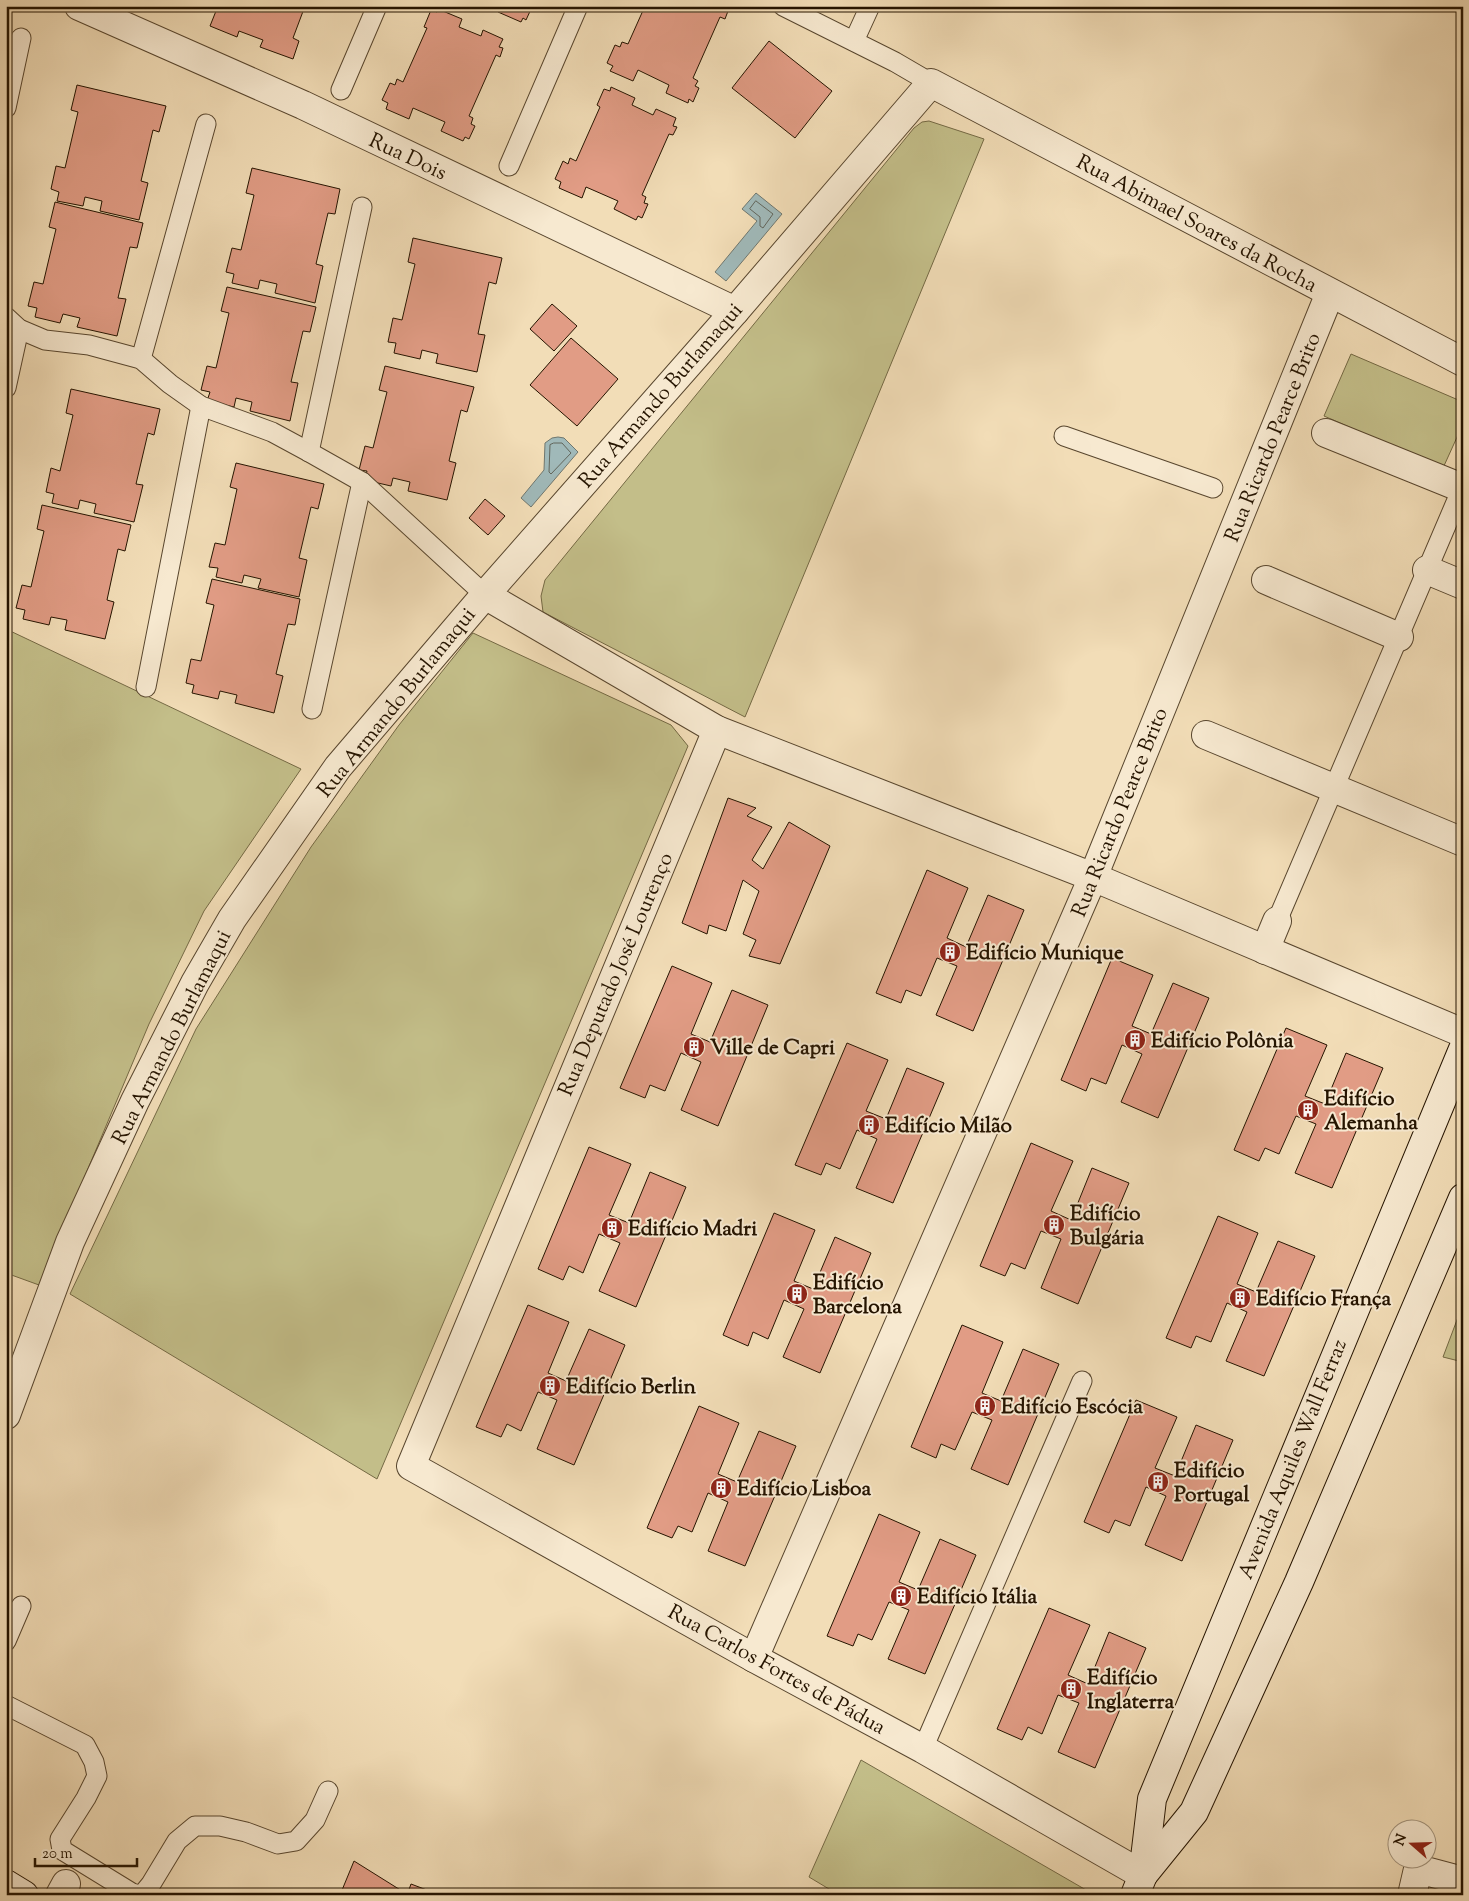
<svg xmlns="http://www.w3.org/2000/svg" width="1469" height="1901" font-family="'Sorts Mill Goudy',serif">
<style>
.green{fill:#c3be89;stroke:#746944}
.water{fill:#a0b9b9;stroke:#6f776f}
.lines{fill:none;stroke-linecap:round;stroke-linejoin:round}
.shore{stroke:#62665c;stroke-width:1}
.building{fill:#e19c85;stroke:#251400}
.lane-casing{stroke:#58462e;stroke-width:21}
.street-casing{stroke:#58462e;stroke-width:30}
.secondary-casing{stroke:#251400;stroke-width:30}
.lane{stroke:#f7e9d0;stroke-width:19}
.street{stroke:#f7e9d0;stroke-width:28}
.secondary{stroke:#f7e9d0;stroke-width:28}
.labels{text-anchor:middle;stroke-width:4;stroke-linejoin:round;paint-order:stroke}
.street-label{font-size:21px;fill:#251400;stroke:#f7e9d0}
.poi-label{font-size:21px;font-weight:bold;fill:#251400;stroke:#f7e9d0;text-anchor:start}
</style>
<rect width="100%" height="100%" fill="#f2ddb7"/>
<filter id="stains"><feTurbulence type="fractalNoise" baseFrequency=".004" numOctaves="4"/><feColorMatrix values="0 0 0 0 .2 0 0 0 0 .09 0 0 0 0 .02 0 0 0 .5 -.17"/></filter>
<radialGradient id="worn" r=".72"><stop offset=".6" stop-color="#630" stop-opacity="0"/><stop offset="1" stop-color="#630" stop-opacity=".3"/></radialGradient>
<!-- green -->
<g class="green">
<polygon points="929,121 984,139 745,717 543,612 541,596 545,580 914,128 922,122"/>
<polygon points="1351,354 1463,402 1463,424 1443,468 1324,416"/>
<polygon points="6,629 301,769 204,911 149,1024 39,1285 6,1273"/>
<polygon points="473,633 671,725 688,746 377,1479 70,1294 196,1029 311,847 399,725"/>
<polygon points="1463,1304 1463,1362 1443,1357"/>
<polygon points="861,1760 1093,1894 1093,1895 839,1895 809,1877"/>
</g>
<!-- water -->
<g class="water">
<polygon points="756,193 782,214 726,281 715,272 757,221 742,209"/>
<polygon points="558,437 564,438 578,452 531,507 521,498 544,470 545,443 552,438"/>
</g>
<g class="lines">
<!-- shore -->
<g class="shore">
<polygon points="756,201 773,214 763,228 760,226 760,217 750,209"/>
<polygon points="554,443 562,443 571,453 551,474 549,472 550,445"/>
</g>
</g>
<!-- building -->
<g class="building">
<polygon points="218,6 305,6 293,38 299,41 293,59 260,47 263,40 239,31 237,37 210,26"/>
<polygon points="501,6 531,6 532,7 526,20 523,18 521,22 498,12"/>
<polygon points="645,6 726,6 724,9 728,11 725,19 720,17 693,78 698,81 695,86 699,88 693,102 689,99 688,103 666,93 669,85 638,70 633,81 610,71 613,66 607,63 615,45 620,47 622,42 628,44"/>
<polygon points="438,9 462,19 459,27 481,36 483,30 503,39 499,47 503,48 500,57 496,55 469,116 473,118 471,124 475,126 469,139 465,137 463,141 441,131 445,122 413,108 409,119 386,109 388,103 382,100 390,83 395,85 397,79 403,82 427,28 424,27 431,10 437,12"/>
<polygon points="769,41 832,91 795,138 732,88"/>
<polygon points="77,85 166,106 159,132 153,130 141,181 148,183 139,220 100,211 102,201 85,197 83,206 57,201 59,192 51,189 56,166 65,168 78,112 71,110"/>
<polygon points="611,87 635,98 632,105 653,115 656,109 676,118 673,126 677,127 673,135 669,134 642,195 646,197 644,203 648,204 642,218 638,216 636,220 614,209 618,201 586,187 582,198 559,188 561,182 555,179 563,161 568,164 570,158 576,161 600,107 597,105 604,89 610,91"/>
<polygon points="252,168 340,189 335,214 328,213 316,264 323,266 315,303 275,293 277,284 260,280 258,289 232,283 234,274 226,272 232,248 241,250 254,195 246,193"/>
<polygon points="55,202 143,223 137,248 130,247 118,298 126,299 117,336 77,327 80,318 63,314 60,323 35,317 37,308 28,306 34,282 43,284 56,229 49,227"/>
<polygon points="413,238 502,258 496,284 489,282 478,334 485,335 477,372 436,363 438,354 422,350 420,359 394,353 396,343 388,342 393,318 402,320 415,264 408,262"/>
<polygon points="227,287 316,307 310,332 303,331 291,382 298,383 290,421 250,411 252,402 236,398 234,407 207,401 210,392 201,390 207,366 216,368 229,313 221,311"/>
<polygon points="552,304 577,326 554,351 530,329"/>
<polygon points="571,338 618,379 577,426 530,385"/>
<polygon points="385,366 474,387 467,412 461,410 449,461 456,463 447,500 408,491 410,482 393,478 391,486 365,480 367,471 359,470 365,446 373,448 387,392 379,390"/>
<polygon points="71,389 160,409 154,435 148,433 136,484 143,485 134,522 94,513 96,504 80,500 78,509 52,503 54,494 46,492 51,468 60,471 73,415 66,413"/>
<polygon points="236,463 324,484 318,509 311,507 299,558 307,560 299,597 258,588 261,579 244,575 242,583 216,577 218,568 209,567 215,543 225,545 237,489 230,487"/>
<polygon points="485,499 505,516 488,535 469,518"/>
<polygon points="42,505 131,525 125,551 118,549 107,600 114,602 105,639 65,630 67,620 51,617 49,625 23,619 25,610 16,608 22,585 31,587 44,531 37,529"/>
<polygon points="212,579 300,599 295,625 288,624 276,674 283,676 274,713 235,703 237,695 220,691 218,699 192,693 194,685 186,683 191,659 201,661 214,605 206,603"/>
<polygon points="728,798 756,808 747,816 772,827 752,860 763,869 789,822 830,846 780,964 749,956 756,940 743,934 759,891 743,880 726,931 709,925 707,934 682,923"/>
<polygon points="927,870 968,888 947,938 966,947 988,895 1024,910 973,1031 936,1015 957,966 937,958 921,996 906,990 901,1003 876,993"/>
<polygon points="1112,958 1153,975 1132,1026 1151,1034 1173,983 1209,998 1158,1118 1121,1102 1142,1054 1122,1045 1106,1084 1091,1078 1086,1091 1061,1080"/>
<polygon points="672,966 712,983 691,1034 710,1042 732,990 768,1005 718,1126 681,1110 701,1062 681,1053 665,1091 650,1085 645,1098 620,1088"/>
<polygon points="1286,1028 1327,1045 1305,1096 1325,1104 1346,1053 1383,1068 1332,1188 1295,1173 1316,1124 1296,1116 1279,1154 1265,1148 1259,1161 1234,1150"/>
<polygon points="847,1043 888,1060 866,1111 886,1119 907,1068 944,1083 893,1203 856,1188 877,1139 857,1130 840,1169 826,1163 821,1175 795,1165"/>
<polygon points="1031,1143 1073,1161 1051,1211 1071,1220 1092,1168 1129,1183 1078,1304 1041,1288 1061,1239 1041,1231 1025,1269 1011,1263 1005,1276 980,1266"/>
<polygon points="589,1147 631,1164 609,1215 629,1223 650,1172 686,1187 636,1307 599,1291 620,1243 599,1234 583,1273 569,1266 563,1280 538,1269"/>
<polygon points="774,1213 815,1230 794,1281 813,1289 835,1237 871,1253 820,1373 783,1357 804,1309 784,1300 768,1339 753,1332 748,1346 723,1335"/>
<polygon points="1218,1216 1258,1233 1237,1284 1256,1292 1278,1241 1315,1256 1264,1376 1226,1361 1247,1312 1227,1303 1211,1342 1196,1336 1191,1348 1166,1338"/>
<polygon points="528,1305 569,1322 548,1373 566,1381 589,1329 625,1345 574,1465 537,1449 557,1400 538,1392 521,1431 507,1424 501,1437 476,1427"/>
<polygon points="962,1325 1003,1342 982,1393 1001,1401 1023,1349 1059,1364 1008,1485 971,1469 992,1420 972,1412 955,1450 941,1444 936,1458 911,1447"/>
<polygon points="1136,1400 1177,1417 1155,1468 1175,1476 1196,1425 1233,1440 1182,1561 1145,1545 1166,1496 1146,1487 1130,1526 1115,1520 1109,1533 1084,1522"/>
<polygon points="699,1406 739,1423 718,1474 737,1482 759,1431 796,1446 745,1566 708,1551 728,1502 708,1493 692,1532 678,1526 672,1538 647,1528"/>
<polygon points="879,1514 920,1532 899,1582 918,1590 940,1539 976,1555 925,1674 888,1659 909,1610 889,1602 872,1640 858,1634 853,1646 827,1636"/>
<polygon points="1049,1608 1090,1625 1068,1675 1088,1684 1109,1632 1146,1648 1095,1768 1058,1752 1079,1703 1058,1695 1042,1734 1028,1727 1022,1740 997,1729"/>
<polygon points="354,1861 402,1891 401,1895 340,1895"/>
<polygon points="411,1884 440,1895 407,1895"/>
</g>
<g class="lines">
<!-- lane casing -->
<g class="lane-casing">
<g id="lane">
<polyline points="783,6 895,62 931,83"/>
<polyline points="854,41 870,6"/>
<polyline points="341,90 377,6"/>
<polyline points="6,108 21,38"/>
<polyline points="509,166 578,6"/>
<polyline points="6,317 19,329 45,340 89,345 141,359 170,384 201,406 272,432 309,452 362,482 485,595"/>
<polyline points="141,359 206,124"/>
<polyline points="6,388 19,329"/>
<polyline points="1064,436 1213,488"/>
<polyline points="309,452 362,207"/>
<polyline points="146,687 201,406"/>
<polyline points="312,709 362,482"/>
<polyline points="1277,921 1463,486"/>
<polyline points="6,1641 21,1606"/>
<polyline points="6,1705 85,1745 94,1762 97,1776 86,1798 60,1839 62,1850 132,1893 139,1895"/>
<polyline points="928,1737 1082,1381"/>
<polyline points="142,1895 151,1884 177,1841 195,1826 220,1826 246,1832 278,1844 296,1841 315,1820 328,1791"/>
</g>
</g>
<!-- street casing -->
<g class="street-casing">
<g id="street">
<polyline points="79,6 303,105 735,311"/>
<polyline points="1326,433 1462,488"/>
<polyline points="1427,570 1463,585"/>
<polyline points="1266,580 1399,637"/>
<polyline points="485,595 717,730 1093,877 1463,1033"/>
<polyline points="717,730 411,1466 754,1658 923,1749 1143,1875"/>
<polyline points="1206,735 1463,842"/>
<polyline points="1265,950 1277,921"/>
<polyline points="6,1415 70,1242 135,1101 195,983 232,919 338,767 485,595 735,311 931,83 1463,362"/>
<polyline points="754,1658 1093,877 1330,293"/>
<polyline points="60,1895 66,1884"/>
<polyline points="1412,1895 1418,1869 1463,1881"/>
</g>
</g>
<!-- secondary casing -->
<g class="secondary-casing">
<g id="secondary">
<polyline points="1143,1875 1194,1812 1299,1582 1463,1198"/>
<polyline points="6,1884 24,1895"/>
<polyline points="1135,1895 1143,1875 1152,1799 1463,1049"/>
</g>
</g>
<!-- lane -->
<use href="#lane" class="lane"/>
<!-- street -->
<use href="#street" class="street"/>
<!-- secondary -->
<use href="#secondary" class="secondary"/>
</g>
<!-- icons -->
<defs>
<g id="building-disc" transform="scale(1.125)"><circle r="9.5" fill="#8f2418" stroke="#f7e9d0"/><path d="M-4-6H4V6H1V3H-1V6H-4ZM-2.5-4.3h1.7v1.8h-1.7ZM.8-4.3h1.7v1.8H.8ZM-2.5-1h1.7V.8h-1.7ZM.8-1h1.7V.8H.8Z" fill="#fff"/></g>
</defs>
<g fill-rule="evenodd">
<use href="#building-disc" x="950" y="952"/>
<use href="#building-disc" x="1135" y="1040"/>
<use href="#building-disc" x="694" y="1047"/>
<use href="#building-disc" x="1308" y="1110"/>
<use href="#building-disc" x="869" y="1125"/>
<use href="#building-disc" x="1054" y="1225"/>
<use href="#building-disc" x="612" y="1228"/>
<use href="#building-disc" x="797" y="1294"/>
<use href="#building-disc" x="1240" y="1298"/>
<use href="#building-disc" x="550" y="1386"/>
<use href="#building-disc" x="985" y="1406"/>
<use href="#building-disc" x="1158" y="1482"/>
<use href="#building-disc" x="721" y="1488"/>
<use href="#building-disc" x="901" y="1596"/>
<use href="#building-disc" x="1071" y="1689"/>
</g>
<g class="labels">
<!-- street labels -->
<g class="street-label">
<text transform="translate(408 156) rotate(25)" y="7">Rua Dois</text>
<text transform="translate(1197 223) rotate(28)" y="7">Rua Abimael Soares da Rocha</text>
<text transform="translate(660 395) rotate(-49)" y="7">Rua Armando Burlamaqui</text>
<text transform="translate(1272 437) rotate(-68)" y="7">Rua Ricardo Pearce Brito</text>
<text transform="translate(396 702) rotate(-51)" y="7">Rua Armando Burlamaqui</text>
<text transform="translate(1119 812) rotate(-68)" y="7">Rua Ricardo Pearce Brito</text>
<text transform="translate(615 974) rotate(-67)" y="7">Rua Deputado José Lourenço</text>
<text transform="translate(171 1037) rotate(-63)" y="7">Rua Armando Burlamaqui</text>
<text transform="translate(1292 1459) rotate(-68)" y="7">Avenida Aquiles Wall Ferraz</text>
<text transform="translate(777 1669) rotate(29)" y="7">Rua Carlos Fortes de Pádua</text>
</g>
<!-- poi labels -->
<g class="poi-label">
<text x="966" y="959">Edifício Munique</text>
<text x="1151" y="1047">Edifício Polônia</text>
<text x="710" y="1054">Ville de Capri</text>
<text x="1324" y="1105">Edifício<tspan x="1324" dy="24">Alemanha</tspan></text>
<text x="885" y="1132">Edifício Milão</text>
<text x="1070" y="1220">Edifício<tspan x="1070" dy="24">Bulgária</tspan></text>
<text x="628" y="1235">Edifício Madri</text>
<text x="813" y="1289">Edifício<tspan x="813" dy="24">Barcelona</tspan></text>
<text x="1256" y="1305">Edifício França</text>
<text x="566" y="1393">Edifício Berlin</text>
<text x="1001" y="1413">Edifício Escócia</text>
<text x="1174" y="1477">Edifício<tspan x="1174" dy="24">Portugal</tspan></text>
<text x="737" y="1495">Edifício Lisboa</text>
<text x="917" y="1603">Edifício Itália</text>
<text x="1087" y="1684">Edifício<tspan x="1087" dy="24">Inglaterra</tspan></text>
</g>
</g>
<!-- margin -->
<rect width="1469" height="1901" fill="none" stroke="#f2ddb7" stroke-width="25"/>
<rect x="8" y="8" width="1454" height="1886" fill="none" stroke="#251400" stroke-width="2.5"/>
<rect x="12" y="12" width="1444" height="1876" fill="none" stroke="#251400"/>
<!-- north arrow -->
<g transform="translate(1412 1844) rotate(290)"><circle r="24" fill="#f7e9d0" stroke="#a3947d"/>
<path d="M0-4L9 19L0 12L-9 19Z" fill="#8f2418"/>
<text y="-8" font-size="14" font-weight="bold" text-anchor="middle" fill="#251400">N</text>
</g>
<!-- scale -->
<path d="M35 1858v8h102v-8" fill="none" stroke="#251400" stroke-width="2.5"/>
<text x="42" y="1858" font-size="15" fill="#251400" stroke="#f7e9d0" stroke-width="4" paint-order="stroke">20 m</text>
<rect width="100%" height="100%" filter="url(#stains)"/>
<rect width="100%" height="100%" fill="url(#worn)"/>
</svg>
